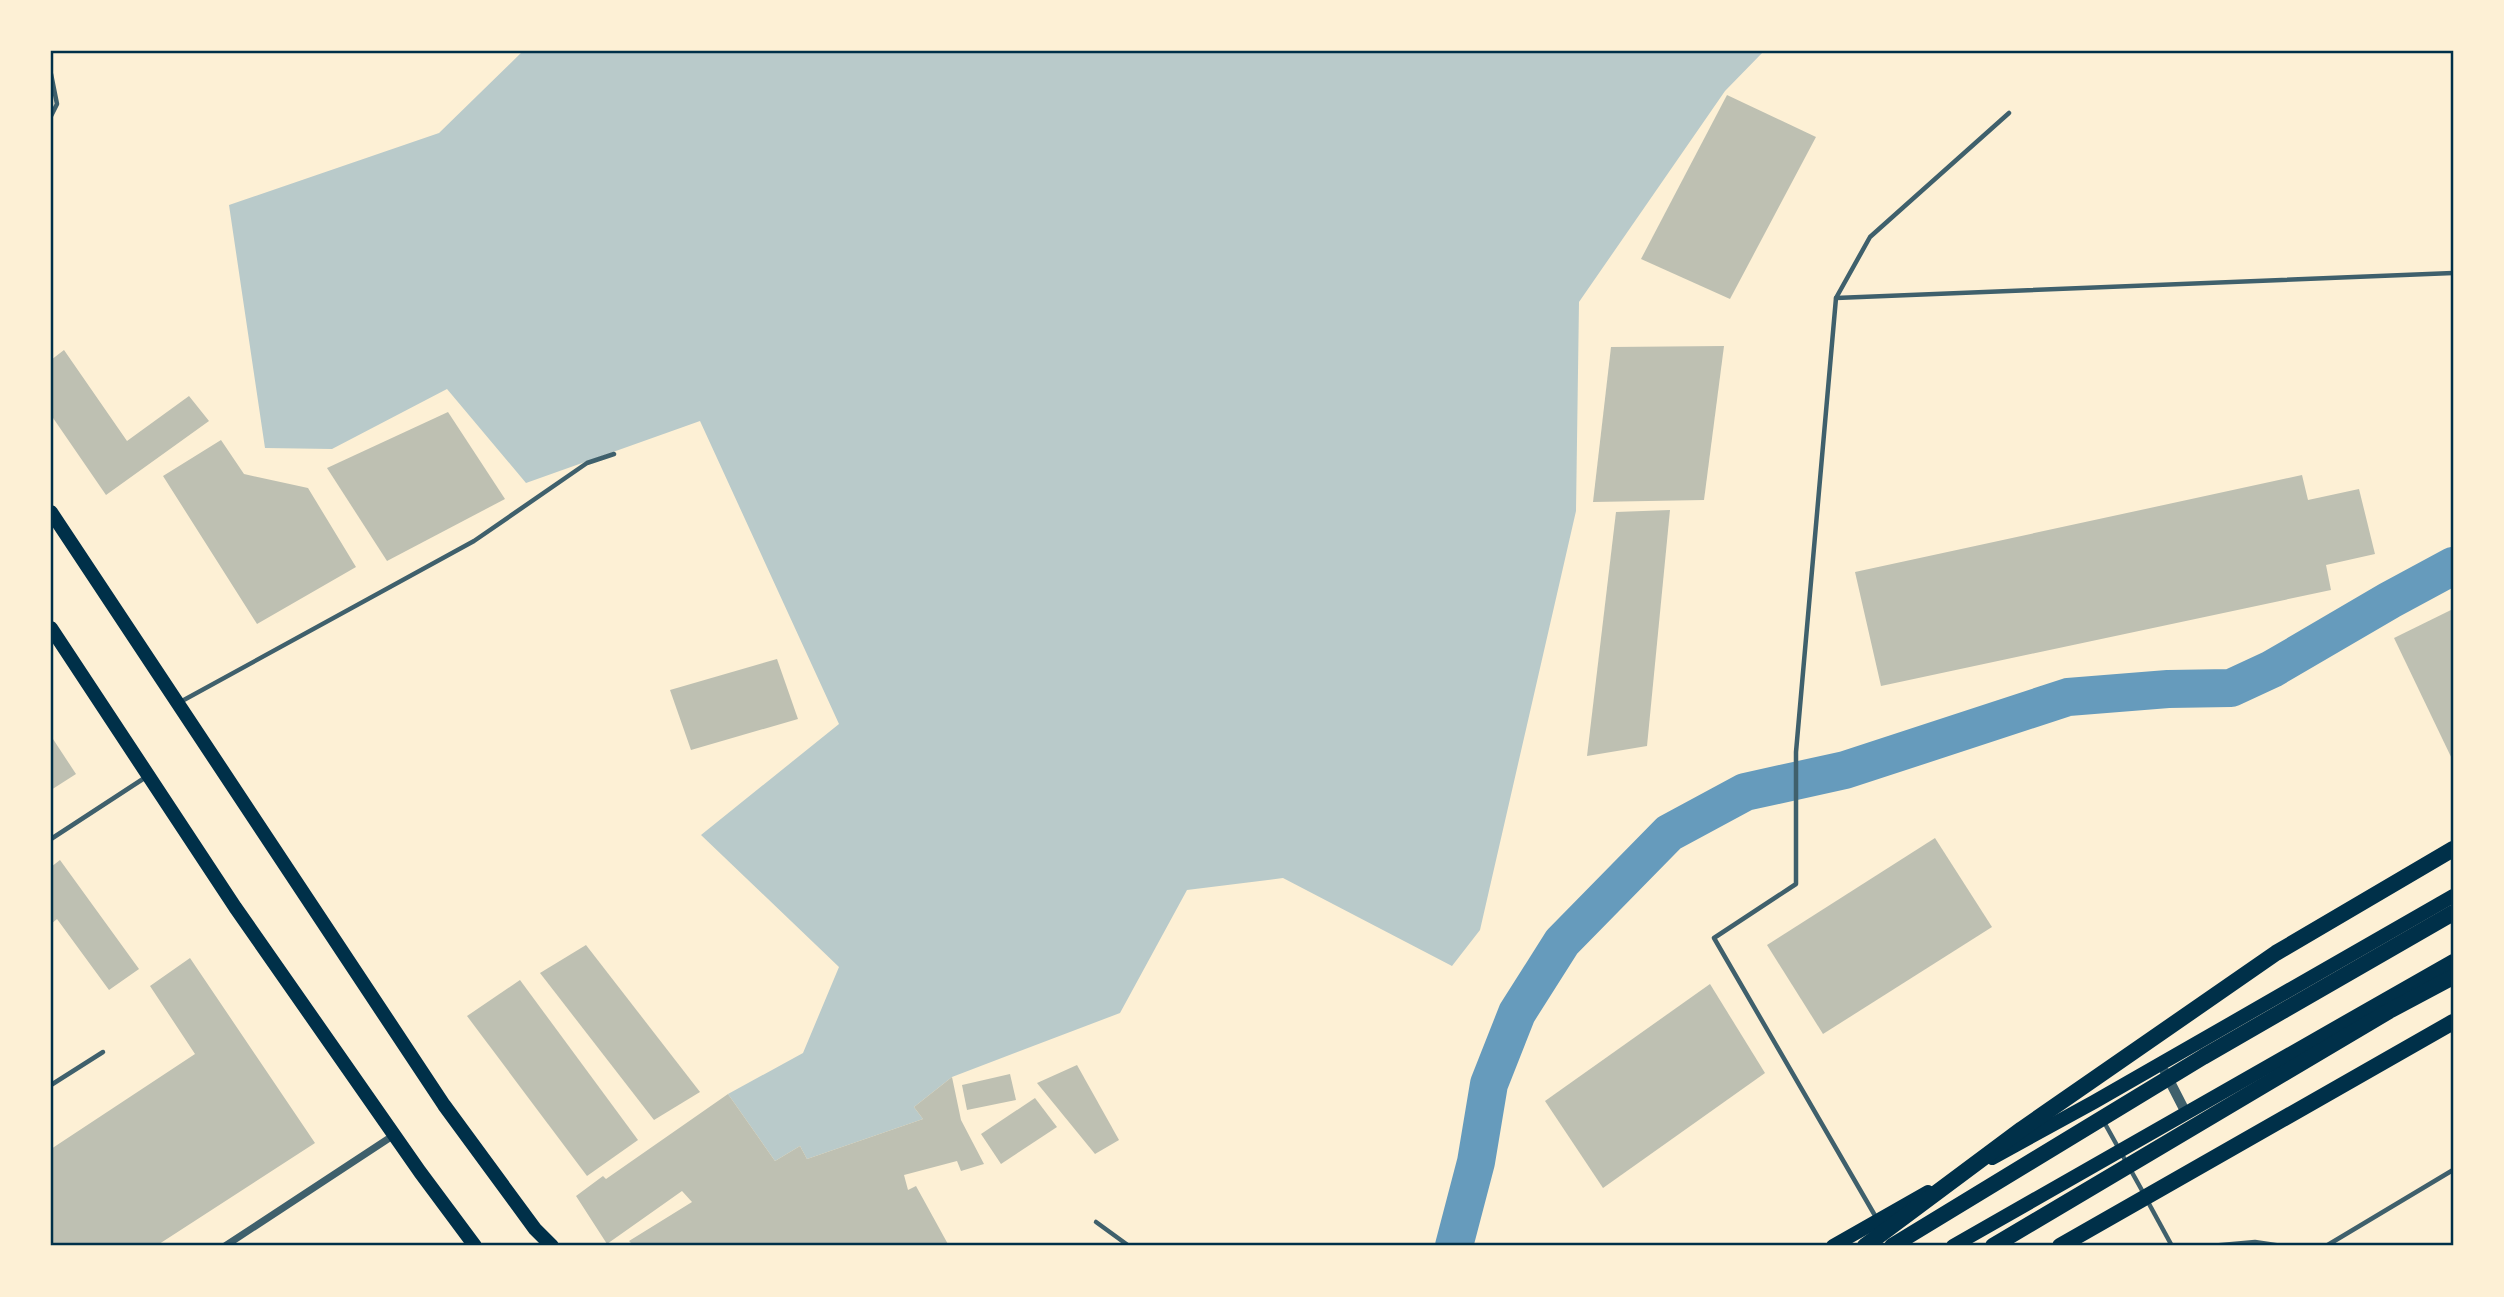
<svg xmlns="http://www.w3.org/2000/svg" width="2504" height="1297" font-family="Lora,serif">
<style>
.green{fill:#b9caca}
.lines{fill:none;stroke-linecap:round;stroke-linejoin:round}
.river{stroke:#669bbc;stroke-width:38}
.building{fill:#bec0b2}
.service{stroke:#3f606c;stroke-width:4.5}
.minor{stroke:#3f606c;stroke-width:7}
.tertiary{stroke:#3f606c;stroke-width:10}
.primary{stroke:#003049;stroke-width:14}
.motorway{stroke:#003049;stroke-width:16}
.neatline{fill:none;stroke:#003049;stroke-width:2.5}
</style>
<rect width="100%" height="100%" fill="#fdf0d5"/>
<!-- green -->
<polygon class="green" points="523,51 1764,51 1725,91 1579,302 1576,511 1480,930 1452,966 1283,878 1187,890 1120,1013 952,1077 914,1107 923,1119 807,1159 800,1146 775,1161 728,1094 803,1053 839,967 701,835 839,724 700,421 526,483 447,389 332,449 265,448 229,205 439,133"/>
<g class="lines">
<!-- river -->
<polyline class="river" points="1454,1246 1476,1162 1489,1084 1517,1013 1562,942 1669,833 1745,792 1845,770 2068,697 2168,689 2231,688 2272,669 2390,600 2453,566"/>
</g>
<!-- building -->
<g class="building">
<polygon points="1727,95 1816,137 1730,299 1641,259"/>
<polygon points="1724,346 1704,500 1593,502 1611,347"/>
<polygon points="64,350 127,441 189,396 209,421 106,495 51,415 51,360"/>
<polygon points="448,412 505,499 387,561 327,468"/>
<polygon points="221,440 244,474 308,488 356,567 257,624 163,476"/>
<polygon points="2302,475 2308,500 2359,489 2375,554 2326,565 2331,590 1881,686 1855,572"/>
<polygon points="1670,510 1647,746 1587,756 1616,512"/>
<polygon points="2453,609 2453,761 2394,638"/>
<polygon points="777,659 798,719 691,750 670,690"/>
<polygon points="51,736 76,774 51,790"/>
<polygon points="1935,838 1992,927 1823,1034 1767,945"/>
<polygon points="60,860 139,969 109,990 57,919 51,924 51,867"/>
<polygon points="586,945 700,1092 654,1120 540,973"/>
<polygon points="190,958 315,1143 156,1246 51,1246 51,1149 195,1054 150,986"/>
<polygon points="520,980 638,1140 587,1176 467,1016"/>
<polygon points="1710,984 1765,1073 1603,1188 1545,1101"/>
<polygon points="1077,1065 1119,1140 1095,1154 1037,1083"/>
<polygon points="1010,1074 1016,1100 967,1110 962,1085"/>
<polygon points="952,1077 961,1120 984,1164 961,1171 957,1161 904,1175 908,1190 916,1186 949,1246 634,1246 629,1241 692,1202 682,1191 607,1244 576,1196 603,1176 606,1179 728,1094 775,1161 800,1146 807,1159 923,1119 914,1107"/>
<polygon points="1035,1098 1057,1127 1001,1164 981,1134"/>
</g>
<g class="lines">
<!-- service -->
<g class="service">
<polyline points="51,74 57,104 51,116"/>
<polyline points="1836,298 2453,273"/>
<polyline points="182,701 474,541 587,463 614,454"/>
<polyline points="51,839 146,777"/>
<polyline points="51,1085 103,1052"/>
<polyline points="2104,1122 2144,1194"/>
<polyline points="2148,1202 2172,1246"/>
<polyline points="1877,1219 1714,938 1796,884 1796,752 1836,298 1870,237 2009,113"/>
<polyline points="1096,1222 1129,1246"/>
<polyline points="2210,1246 2255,1242 2282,1246"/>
<polyline points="2326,1246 2453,1170"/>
</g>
<!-- minor -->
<polyline class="minor" points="225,1246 394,1135"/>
<!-- tertiary -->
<polyline class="tertiary" points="2165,1072 2186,1113"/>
<!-- primary -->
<g class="primary">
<polyline points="51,512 444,1105 535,1229 552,1246"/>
<polyline points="51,628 235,907 420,1172 475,1246"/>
<polyline points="1992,1158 2094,1102 2453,896"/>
<polyline points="1833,1246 1928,1192"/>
<polyline points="1953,1246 2453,961"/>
</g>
<!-- motorway -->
<g class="motorway">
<polyline points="1865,1246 2022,1129 2276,953 2453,849"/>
<polyline points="1892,1246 2203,1057 2453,913"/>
<polyline points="1993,1246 2389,1011 2453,977"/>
<polyline points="2060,1246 2453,1022"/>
</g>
</g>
<!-- border -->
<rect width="2504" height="1297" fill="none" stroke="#fdf0d5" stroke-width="105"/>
<rect x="52" y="52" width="2400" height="1192" class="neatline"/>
</svg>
